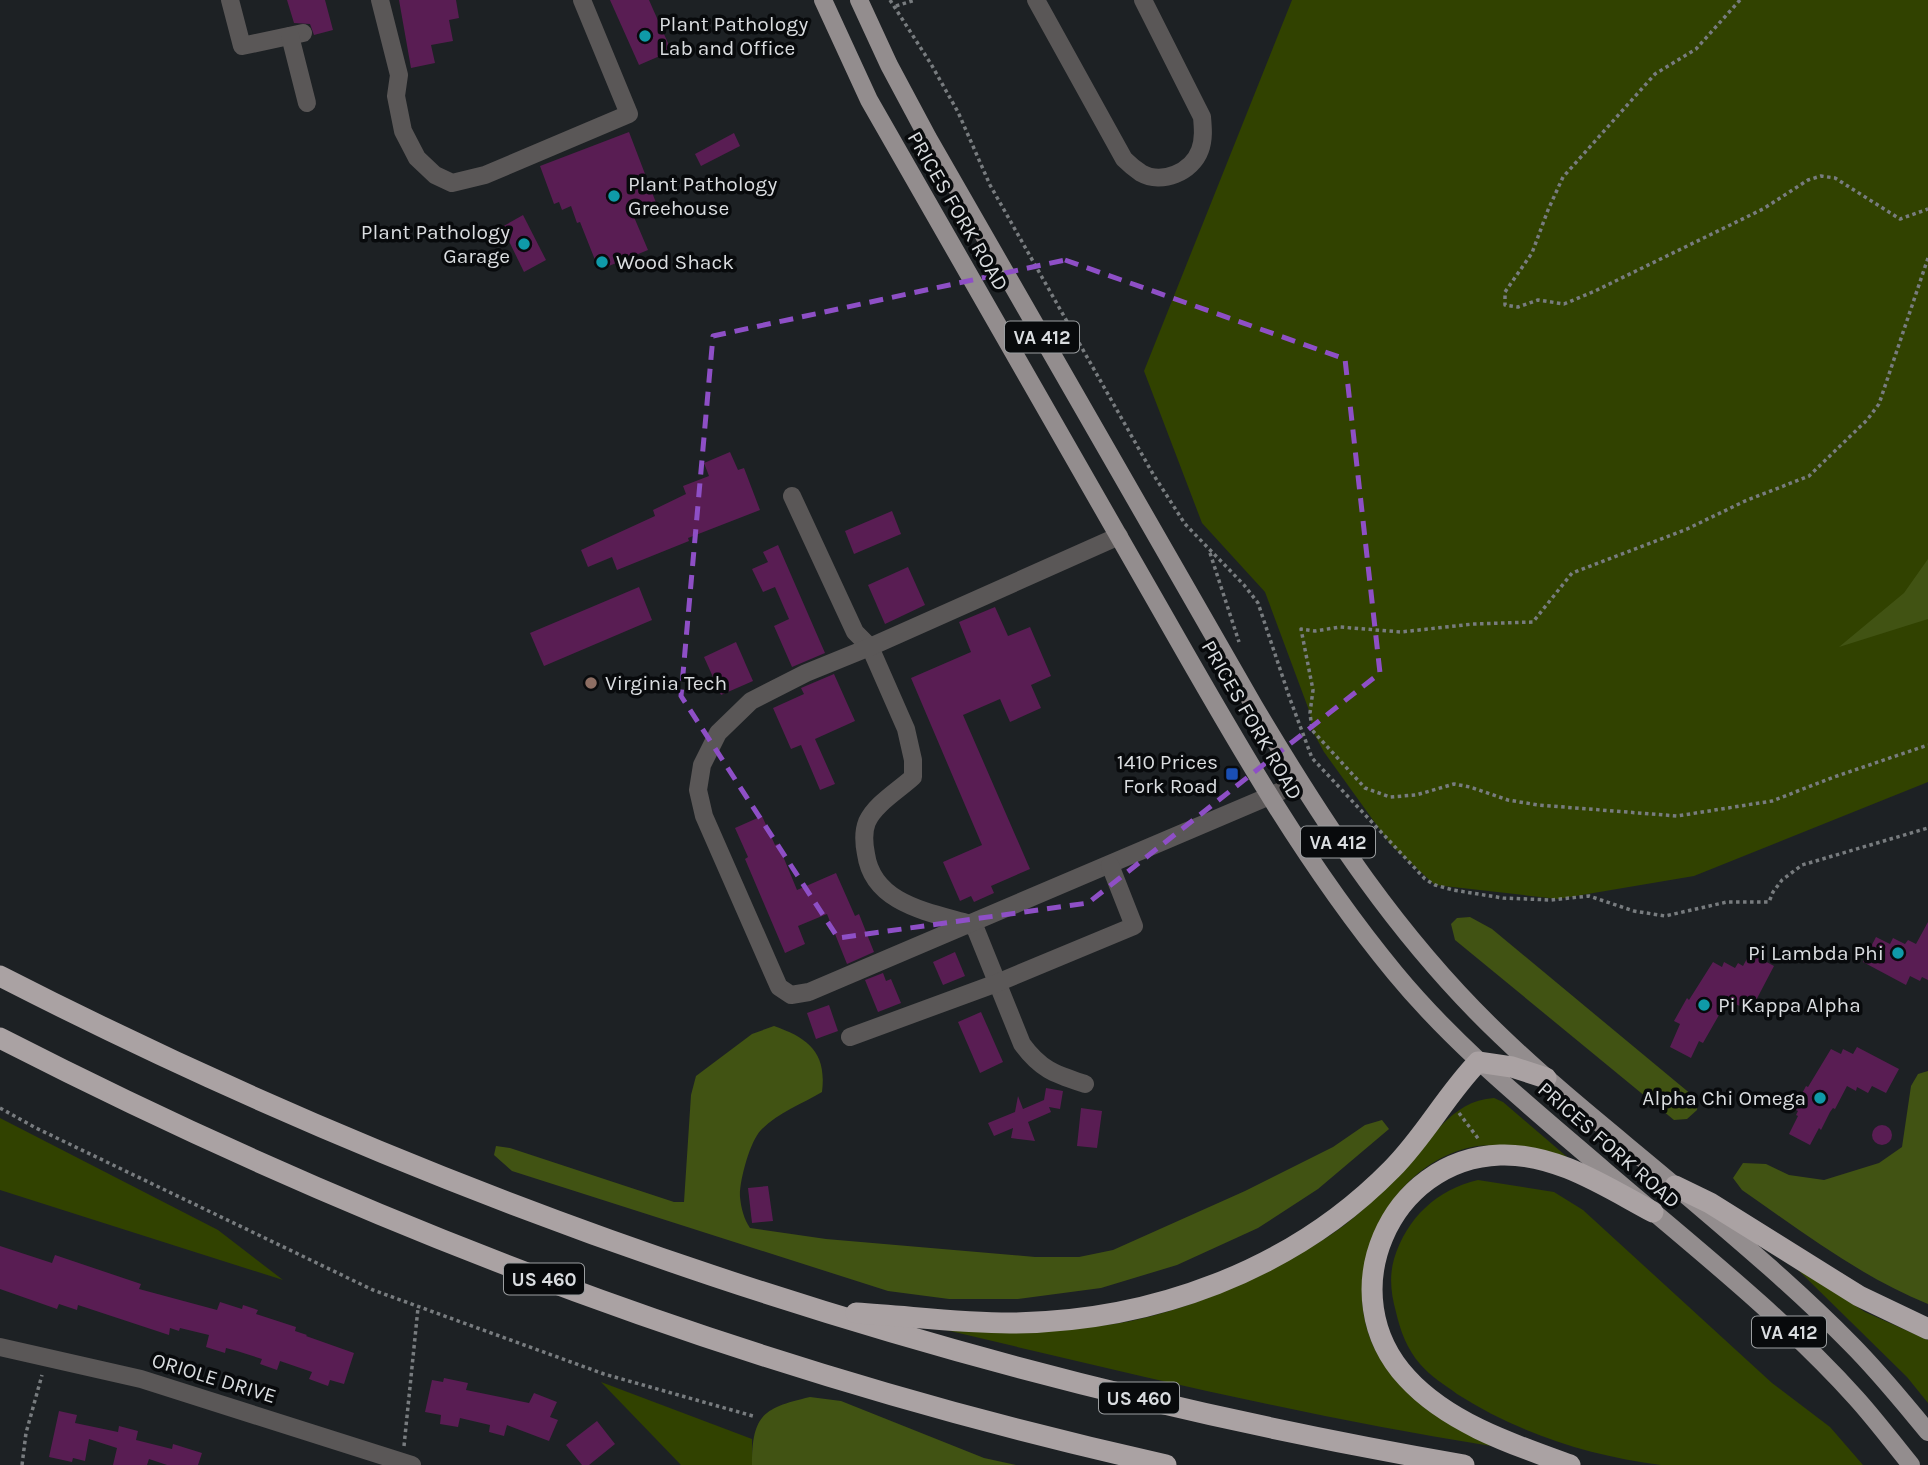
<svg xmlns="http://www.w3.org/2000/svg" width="1928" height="1465" font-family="Karla,sans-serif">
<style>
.green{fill:#314200}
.forest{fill:#415313}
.building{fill:#591d53}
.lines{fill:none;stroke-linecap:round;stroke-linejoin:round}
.path{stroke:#787c7f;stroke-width:3.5;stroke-dasharray:3.5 3.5;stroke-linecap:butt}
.minor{stroke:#5a5757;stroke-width:18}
.major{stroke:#938d8e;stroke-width:18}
.highway{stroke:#aaa2a3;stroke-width:21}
.marked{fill:none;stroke:#8e4fc6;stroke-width:5;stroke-dasharray:14 9;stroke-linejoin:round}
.culture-dot{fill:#0f9aa8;stroke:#080a0c;stroke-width:2.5}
.education-dot{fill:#8d6e63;stroke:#080a0c;stroke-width:2.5}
.transit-dot{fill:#1a4fb4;stroke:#080a0c;stroke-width:2.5}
.labels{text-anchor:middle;stroke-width:7;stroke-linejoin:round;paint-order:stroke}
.shield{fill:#080a0c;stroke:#9b9ea0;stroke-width:2}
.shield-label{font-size:19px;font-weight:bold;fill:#dadde0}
.poi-label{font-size:21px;fill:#dadde0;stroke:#080a0c;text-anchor:start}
.street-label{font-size:21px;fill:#dadde0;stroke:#080a0c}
</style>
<rect width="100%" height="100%" fill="#1d2124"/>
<!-- green -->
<g class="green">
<polygon points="1292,0 1928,0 1928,782 1694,876 1558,899 1435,885 1391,845 1324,752 1312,730 1310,713 1265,592 1202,523 1144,371"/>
<path d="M1494,1098L1503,1102L1580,1168C1547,1159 1507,1140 1472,1147C1386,1165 1335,1277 1377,1353C1400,1395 1453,1420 1491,1446C1308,1417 1127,1373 946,1330C1007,1329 1071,1333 1131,1321C1201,1306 1266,1275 1326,1238C1352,1222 1377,1197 1398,1175C1427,1146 1450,1100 1494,1098Z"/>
<polygon points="0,1118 218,1230 283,1280 0,1190"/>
<path d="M1478,1180L1554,1192L1583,1210L1772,1383L1830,1427L1863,1465C1817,1465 1771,1465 1725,1465C1704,1465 1682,1465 1661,1465C1589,1456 1518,1433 1457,1394C1445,1385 1430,1376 1420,1364C1407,1349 1400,1330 1396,1312C1391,1294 1389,1277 1394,1259C1407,1218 1436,1190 1478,1180Z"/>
<polygon points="1794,1266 1865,1312 1928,1340 1928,1403 1907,1377"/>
<polygon points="601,1382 752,1439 752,1465 681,1465"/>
</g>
<!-- forest -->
<g class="forest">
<polygon points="1928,559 1928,619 1839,647 1904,593"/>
<polygon points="1470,917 1492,929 1698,1100 1697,1110 1687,1119 1674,1120 1455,940 1451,924 1457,918"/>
<path d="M774,1026C808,1038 827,1052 822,1092C802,1104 777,1113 761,1130C750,1141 739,1182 740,1197C741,1208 744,1219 750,1228L826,1239L1035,1257H1079L1113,1250L1245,1191L1333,1147L1365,1125L1382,1120L1389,1129L1318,1189L1258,1228L1177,1265L1101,1288L1018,1299H949L888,1291L512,1171L494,1155L496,1146L510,1148L674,1202H684L691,1095L696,1076L752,1034Z"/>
<path d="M1928,1071V1304C1861,1277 1801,1231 1742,1190L1733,1178L1743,1163L1766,1164L1789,1175L1824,1180L1879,1163L1902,1147L1911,1086L1918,1074Z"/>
<path d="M810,1397L841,1401L984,1458L1016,1465H752C752,1415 763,1408 810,1397Z"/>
</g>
<!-- building -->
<g class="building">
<polygon points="287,0 325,0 333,30 314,35 310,24 294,23"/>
<polygon points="399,0 456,0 459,18 449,20 453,41 431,45 435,63 411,68"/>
<polygon points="610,0 649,0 671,50 669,52 639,65"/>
<polygon points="629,132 658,208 634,217 648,250 599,270 580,222 577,223 571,206 562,210 559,202 554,204 540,166"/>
<polygon points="734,133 740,146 701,166 695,154"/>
<polygon points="523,215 546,260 524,272 502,227"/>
<polygon points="730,452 738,470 744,468 760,510 688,538 689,541 617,570 612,557 588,567 581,550 655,516 653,510 686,494 683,486 709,476 704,463"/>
<polygon points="892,511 901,534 854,554 845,531"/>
<polygon points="778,545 825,653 792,667 774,626 789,619 775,587 763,592 752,569 768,562 763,552"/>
<polygon points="908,567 925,605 885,624 868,585"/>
<polygon points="639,587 652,620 544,666 530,633"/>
<polygon points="995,607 1008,636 1030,627 1051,676 1031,685 1041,708 1010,722 1000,699 963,715 1030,869 991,886 994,893 974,902 971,896 960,901 943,862 982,845 911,678 971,652 959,622"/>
<polygon points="736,642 753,681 721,695 704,657"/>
<polygon points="834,674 855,721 815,739 835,784 820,790 801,745 791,749 773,708 804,694 801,688"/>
<polygon points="762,816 775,845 778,844 797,890 836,873 855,916 859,914 874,952 847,964 827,914 798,926 805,944 785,953 745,859 748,857 735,828"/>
<polygon points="1928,922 1928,980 1922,977 1920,981 1910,976 1906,985 1863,962 1876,937 1890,944 1893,938 1905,944 1908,940 1916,944"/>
<polygon points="955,952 965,976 943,985 933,962"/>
<polygon points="1750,953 1774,966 1752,1008 1742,1002 1740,1006 1727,1001 1703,1043 1699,1041 1691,1058 1670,1047 1680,1024 1674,1021 1687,998 1689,1000 1713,962 1722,967 1724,962 1735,968 1738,963 1743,966"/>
<polygon points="883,973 886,981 891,979 901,1003 878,1012 865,980"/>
<polygon points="829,1005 838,1031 816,1039 807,1013"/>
<polygon points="981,1012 1003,1062 980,1073 958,1022"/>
<polygon points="1857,1047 1899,1069 1886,1093 1872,1086 1868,1093 1857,1087 1856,1091 1847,1086 1835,1109 1833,1108 1830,1112 1821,1130 1819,1128 1810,1145 1789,1134 1798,1116 1796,1115 1798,1111 1794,1109 1806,1086 1808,1087 1831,1049 1841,1054 1843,1049 1853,1054"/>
<polygon points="1046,1088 1063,1091 1060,1109 1049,1107 1051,1112 1028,1122 1035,1141 1011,1138 1013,1128 994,1136 988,1123 1015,1112 1018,1096 1023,1109 1044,1100"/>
<polygon points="1081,1108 1102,1111 1097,1148 1077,1146"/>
<circle cx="1882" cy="1135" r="10"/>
<polygon points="768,1186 773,1221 752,1223 748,1188"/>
<polygon points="0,1246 52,1263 55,1255 141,1284 139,1289 217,1310 220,1302 242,1309 243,1305 258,1310 256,1314 296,1327 295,1331 307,1335 306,1336 354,1353 344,1384 330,1380 328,1386 309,1379 312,1372 280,1361 277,1370 260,1364 262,1359 237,1351 226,1348 225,1353 206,1347 209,1335 180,1328 179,1331 170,1328 169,1335 78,1305 77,1310 59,1304 57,1309 0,1289"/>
<polygon points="444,1378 468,1383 466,1390 529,1403 534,1393 557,1402 550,1417 558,1420 549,1441 507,1425 504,1436 489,1432 490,1425 460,1418 458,1427 440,1424 441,1415 425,1412 432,1380 443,1382"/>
<polygon points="59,1411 77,1415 75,1423 118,1432 119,1426 138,1431 136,1440 172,1449 173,1444 202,1453 198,1465 167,1465 149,1459 147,1465 113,1465 117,1448 89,1439 85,1461 73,1458 72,1462 49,1457"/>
<polygon points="597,1421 615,1444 589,1465 582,1465 566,1445"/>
</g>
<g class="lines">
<!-- path -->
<g class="path">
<polyline points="890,0 931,64 958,112 990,185 1153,474 1185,524 1244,585 1258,603 1290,699 1312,758 1425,879 1435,885 1453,890 1503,898 1551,900 1589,896 1634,911 1665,916 1727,902 1769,902 1773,892 1782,880 1802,865 1928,828"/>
<polyline points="1740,0 1696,49 1655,74 1563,177 1548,210 1532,253 1505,292 1505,305 1518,307 1538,300 1564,304 1595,291 1763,209 1808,180 1821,176 1835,178 1900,219 1928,209"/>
<polyline points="896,6 915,0"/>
<polyline points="1928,258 1879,404 1867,420 1809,476 1745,501 1687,529 1572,573 1533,622 1473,624 1401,632 1340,627 1315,631 1301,629 1313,690 1310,713 1312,730 1365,788 1390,797 1416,795 1454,784 1470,787 1508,800 1538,805 1677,816 1772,801 1834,777 1928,745"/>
<polyline points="1210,553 1239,642"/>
<polyline points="0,1108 36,1128 373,1290 604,1374 753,1416"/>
<polyline points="1459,1113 1480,1141"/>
<polyline points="404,1446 418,1308"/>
<polyline points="22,1465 26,1433 42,1375"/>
</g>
<!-- minor -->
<g class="minor">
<polyline points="230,0 242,46 303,33"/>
<polyline points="380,0 399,75 396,96 403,131 417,158 435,175 452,183 485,175 629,114 582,0"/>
<path d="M1036,0L1124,159C1129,164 1135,169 1141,173C1162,185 1192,172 1200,150C1204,139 1203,128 1202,117L1143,0"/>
<polyline points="290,36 307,103"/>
<path d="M792,496L855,632L870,647L906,729L913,760V777C899,790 875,804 867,822C863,832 864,844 866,854C873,904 929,912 970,924L976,930L1022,1044C1041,1070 1055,1074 1085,1084"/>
<polyline points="1119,536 870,647 806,673 751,701 718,733 702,765 698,790 704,816 779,987 791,995 809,992 1300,783"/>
<polyline points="850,1037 997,983 1134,926 1110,865"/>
<polyline points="0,1347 141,1379 412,1465"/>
</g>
<!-- major -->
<g class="major">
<path d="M823,0L869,100C961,262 1054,423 1146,584C1223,718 1296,853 1395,973C1456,1047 1531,1107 1604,1170C1689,1243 1780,1314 1856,1398C1875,1419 1893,1443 1911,1465"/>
<path d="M859,0L889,65L928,138L1254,706C1326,827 1399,939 1501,1036C1556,1089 1616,1136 1674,1185C1734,1236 1796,1288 1851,1344C1879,1372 1903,1402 1928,1432"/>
</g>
<!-- highway -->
<g class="highway">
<path d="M0,976C461,1212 954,1377 1464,1465"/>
<path d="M0,1038C369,1227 761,1375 1166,1465"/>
<polyline points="1675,1186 1710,1203 1859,1296 1928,1329"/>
<path d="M856,1313C908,1316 958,1323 1010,1323C1151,1322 1292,1271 1392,1169C1425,1136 1446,1095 1478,1062L1512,1067L1546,1078"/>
<path d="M1570,1465C1514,1445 1448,1423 1407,1378C1330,1295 1389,1159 1500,1155C1556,1153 1606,1187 1653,1212"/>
</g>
</g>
<!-- marked area -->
<path class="marked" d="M1065,260L1345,359L1380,673L1088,903L838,938L681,696L713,336Z"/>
<!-- markers -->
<g class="culture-dot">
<circle cx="645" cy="36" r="7"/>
<circle cx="614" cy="196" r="7"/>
<circle cx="524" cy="244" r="7"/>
<circle cx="602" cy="262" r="7"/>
<circle cx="1898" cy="953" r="7"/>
<circle cx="1704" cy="1005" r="7"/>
<circle cx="1820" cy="1098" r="7"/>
</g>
<circle class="education-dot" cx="591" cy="683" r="7"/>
<rect class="transit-dot" x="1225" y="767" width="14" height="14" rx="3.5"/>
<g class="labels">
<!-- shield labels -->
<g class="shield">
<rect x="1005" y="321.5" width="74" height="31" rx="5"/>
<rect x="1301" y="826.5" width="74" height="31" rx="5"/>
<rect x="504" y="1263.5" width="80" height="31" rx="5"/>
<rect x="1752" y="1316.5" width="74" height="31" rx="5"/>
<rect x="1099" y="1382.5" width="80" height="31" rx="5"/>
</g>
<g class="shield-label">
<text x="1042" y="344">VA 412</text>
<text x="1338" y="849">VA 412</text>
<text x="544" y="1286">US 460</text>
<text x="1789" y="1339">VA 412</text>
<text x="1139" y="1405">US 460</text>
</g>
<!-- poi labels -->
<g class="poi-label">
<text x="659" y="31">Plant Pathology<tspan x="659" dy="24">Lab and Office</tspan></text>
<text x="628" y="191">Plant Pathology<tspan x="628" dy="24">Greehouse</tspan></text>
<text x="510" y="239" text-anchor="end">Plant Pathology<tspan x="510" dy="24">Garage</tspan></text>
<text x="616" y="269">Wood Shack</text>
<text x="605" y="690">Virginia Tech</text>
<text x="1218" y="769" text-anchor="end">1410 Prices<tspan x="1218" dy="24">Fork Road</tspan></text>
<text x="1884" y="960" text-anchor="end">Pi Lambda Phi</text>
<text x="1718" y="1012">Pi Kappa Alpha</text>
<text x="1806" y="1105" text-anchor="end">Alpha Chi Omega</text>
</g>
<!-- street labels -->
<g class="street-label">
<text transform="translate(958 211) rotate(60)" y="7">PRICES FORK ROAD</text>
<text transform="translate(1252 720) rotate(60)" y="7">PRICES FORK ROAD</text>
<text transform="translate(1609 1145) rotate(41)" y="7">PRICES FORK ROAD</text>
<text transform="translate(214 1378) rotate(17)" y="7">ORIOLE DRIVE</text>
</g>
</g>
</svg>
